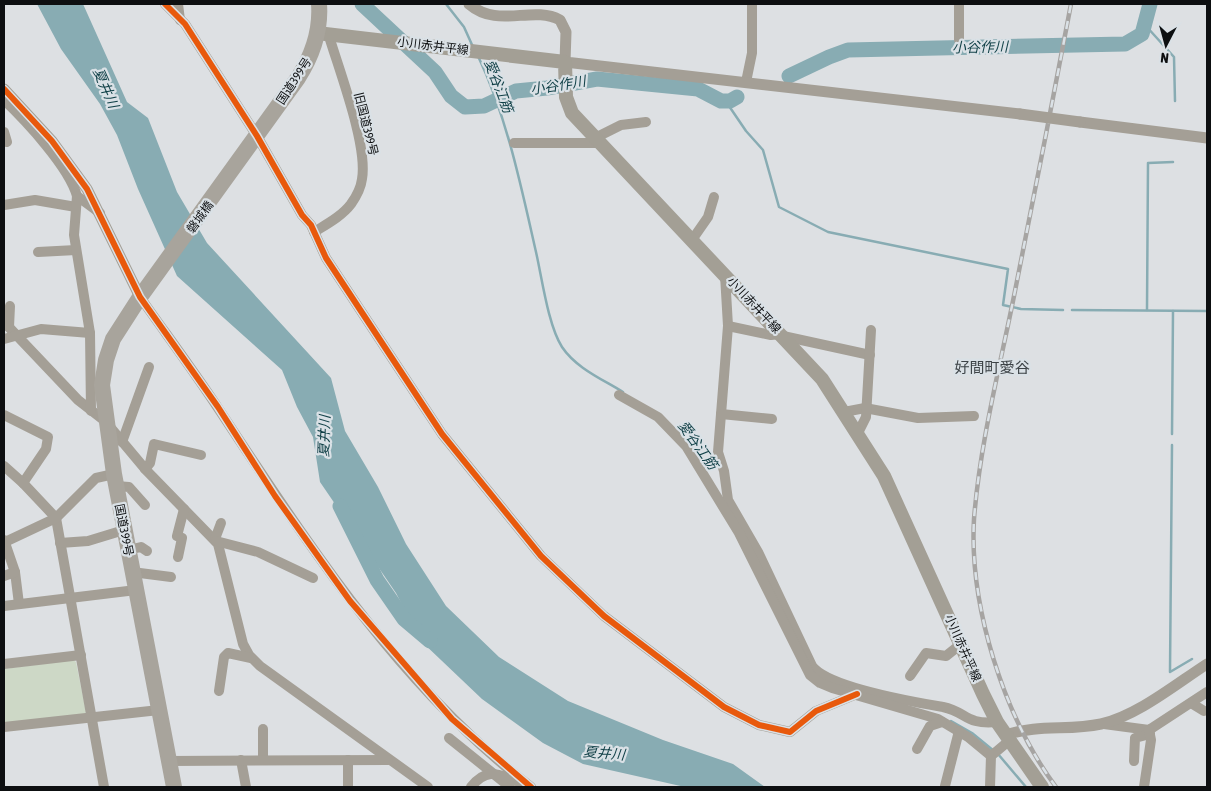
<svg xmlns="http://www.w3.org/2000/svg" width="1211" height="791" font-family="'Asap Condensed','Noto Sans JP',sans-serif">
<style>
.green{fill:#cdd8c6}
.water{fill:#88acb3}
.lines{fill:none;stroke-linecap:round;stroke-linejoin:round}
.stream{stroke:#88acb3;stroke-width:2.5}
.river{stroke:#88acb3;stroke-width:15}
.minor{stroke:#a49f96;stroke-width:10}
.tertiary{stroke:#a49f96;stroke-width:11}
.secondary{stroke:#a39f95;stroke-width:14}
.trunk{stroke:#a8a49c;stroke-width:16}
.rail-casing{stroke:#a6a4a2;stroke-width:4.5}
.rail{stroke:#dae1e6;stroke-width:2.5;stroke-dasharray:8;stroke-linecap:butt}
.tertiary-bridge{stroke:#a49f96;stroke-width:11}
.cycleway-casing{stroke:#dae1e6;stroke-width:9}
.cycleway{stroke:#e8590c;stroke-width:6}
.labels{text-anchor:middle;stroke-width:4.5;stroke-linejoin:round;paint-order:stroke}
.street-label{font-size:12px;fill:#0d0f11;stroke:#dae1e6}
.water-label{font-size:14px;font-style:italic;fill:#0f3f46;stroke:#dae1e6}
.quarter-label{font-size:15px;fill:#3d4347;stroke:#dae1e6}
</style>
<rect width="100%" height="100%" fill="#dde0e3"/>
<!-- green -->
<polygon class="green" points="73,660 76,662 86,712 84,715 4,724 4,669"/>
<!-- water -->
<polygon class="water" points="37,4 83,4 127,102 148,118 177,192 207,243 331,378 345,431 378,487 406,544 446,606 499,657 568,701 663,740 733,764 765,787 685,787 583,764 543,743 482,699 421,641 396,593 320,482 313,437 297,407 282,370 177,276 138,189 117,135 100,104 61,49"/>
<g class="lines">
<!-- stream -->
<g class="stream">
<polyline points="446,4 464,27 473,47"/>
<polyline points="1146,26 1174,57 1175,101"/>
<path d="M478,56C507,117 521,186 536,252C542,278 548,325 562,347C576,368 602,379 623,392"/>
<polyline points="730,101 729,106 746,131 763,150 779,207 828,232 1008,269 1003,305 1021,309 1063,310"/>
<polyline points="1072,310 1207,311"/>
<polyline points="1147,310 1148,163 1173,162"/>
<polyline points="1172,434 1173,311"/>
<polyline points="1172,445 1170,672 1192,659"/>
<polyline points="951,721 972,733 994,751"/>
<polyline points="998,754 1026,787"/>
</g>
<!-- river -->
<g class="river">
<polyline points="362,4 435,72 451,96 465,107 484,106 516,91 547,88 597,79 698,89 721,101 730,101 737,97"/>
<polyline points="789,76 829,57 848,50 1125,44 1142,34 1150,4"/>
<polyline points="340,506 377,580 404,619 430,641"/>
</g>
<!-- minor -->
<g class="minor">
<polyline points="165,4 185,24 257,136 302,215 311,225 326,258 442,434 541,556 604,616 724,707 759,725 790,732 816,711 857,694"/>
<polyline points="178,4 180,20"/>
<polyline points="959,4 959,40"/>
<polyline points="746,82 752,53 752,4"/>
<path d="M4,100C26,121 69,167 77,196"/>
<polyline points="4,132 7,142"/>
<polyline points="595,138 621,125 646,122"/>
<polyline points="514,143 600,143"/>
<polyline points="4,205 35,200 76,207"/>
<path d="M314,232C327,224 342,216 351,204C356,197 361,187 362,179C368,145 339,70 328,33"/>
<polyline points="692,240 708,217 714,197"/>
<polyline points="38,252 76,250"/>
<path d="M725,275L728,326L718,452L724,471L728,500L758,552L812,666C829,688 914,702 943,707C967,712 965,725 997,722"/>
<path d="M140,297C166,334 193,370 218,408C309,545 398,685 531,787"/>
<polyline points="4,322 78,400 105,421 146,470 218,544 243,644 249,655 260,666 428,787"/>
<polyline points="728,326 771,335 781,334"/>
<polyline points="9,327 10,306"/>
<polyline points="783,336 870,355"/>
<polyline points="4,339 41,329 90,333"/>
<polyline points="619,395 658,417 686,446 739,533 810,675 820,683 832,688 938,719 968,737 991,756"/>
<polyline points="91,411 90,333 74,235 77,196 100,213"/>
<polyline points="844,412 865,408 918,418 974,416"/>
<polyline points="721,414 772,419"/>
<polyline points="4,415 48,437 46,449 23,483"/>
<polyline points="858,433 866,417 871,330"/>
<polyline points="122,442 149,367"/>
<polyline points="4,466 23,483 56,518 104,787"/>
<polyline points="145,469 150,463 154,444 201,455"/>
<polyline points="116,486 129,487 145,505"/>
<polyline points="215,539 221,523"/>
<polyline points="4,540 15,572 19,604"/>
<polyline points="216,541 258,552 313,578"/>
<polyline points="5,542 56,518 96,478 114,474"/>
<polyline points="60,543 88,541 124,530"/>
<polyline points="128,550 141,547 147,551"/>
<polyline points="178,557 182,538 177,536 184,509"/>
<polyline points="132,572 171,577"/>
<polyline points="4,576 15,572"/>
<polyline points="4,606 136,590"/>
<polyline points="4,664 81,655"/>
<polyline points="910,676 926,653 946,656 961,644"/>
<polyline points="219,691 224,657 228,653 251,658"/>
<polyline points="1191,703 1204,711"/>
<polyline points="1104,724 1149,730 1207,692"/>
<polyline points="4,727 159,710"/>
<polyline points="263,729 263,760"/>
<polyline points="449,738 510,787"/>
<polyline points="917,749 930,726 942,722"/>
<polyline points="241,760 246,787"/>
<polyline points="348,760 348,787"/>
<polyline points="169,761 388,760"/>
<polyline points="1134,761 1135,738 1150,734"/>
<polyline points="945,786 959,731"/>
<path d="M471,787C488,766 499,775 522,783"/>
<polyline points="990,787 991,756 1010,740"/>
<polyline points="1144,787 1151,740 1149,730"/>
</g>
<!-- tertiary -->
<g class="tertiary">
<path d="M469,4C498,29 532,5 560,20L566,32L565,62L1020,114"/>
<polyline points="4,89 52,141 87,189 140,297"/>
<polyline points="1080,122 1207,138"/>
<path d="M1006,735C1039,724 1068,731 1101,724C1137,716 1176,684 1207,664"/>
</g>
<!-- secondary -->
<polyline class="secondary" points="317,33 565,62 566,97 572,113 822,379 884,476 983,694 997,722 1042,787"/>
<!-- trunk -->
<path class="trunk" d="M174,787L114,474L102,385L106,360L113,339L140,297L298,78C312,56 321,31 319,4"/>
<!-- rail casing -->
<g class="rail-casing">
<path id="rail" d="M1056,787C1004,717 969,606 974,519C980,442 1000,367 1015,291C1034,195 1053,100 1071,4"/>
</g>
<!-- rail -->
<use href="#rail" class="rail"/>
<!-- tertiary-bridge -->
<polyline class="tertiary-bridge" points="1020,114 1080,122"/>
<!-- cycleway casing -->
<g class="cycleway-casing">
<g id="cycleway">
<polyline points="165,4 185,24 257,136 302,215 311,225 326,258 442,434 541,556 604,616 724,707 759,725 790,732 816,711 857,694"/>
<polyline points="4,89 52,141 87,189 140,297 218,407 275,496 350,601 452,719 531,787"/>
</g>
</g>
<!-- cycleway -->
<use href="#cycleway" class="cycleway"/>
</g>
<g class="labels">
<!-- street labels -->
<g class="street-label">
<text transform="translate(433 46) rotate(7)" y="4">小川赤井平線</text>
<text transform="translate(294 81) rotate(-57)" y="4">国道399号</text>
<text transform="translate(366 124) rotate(76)" y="4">旧国道399号</text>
<text transform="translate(200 217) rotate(-54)" y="4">磐城橋</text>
<text transform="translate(754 305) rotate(47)" y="4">小川赤井平線</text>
<text transform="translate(124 530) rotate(79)" y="4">国道399号</text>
<text transform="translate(963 648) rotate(66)" y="4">小川赤井平線</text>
</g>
<!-- water labels -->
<g class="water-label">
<text transform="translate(980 47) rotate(-1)" y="5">小谷作川</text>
<text transform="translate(558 85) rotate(-9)" y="5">小谷作川</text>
<text transform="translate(499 86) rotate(69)" y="5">愛谷江筋</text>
<text transform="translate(106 88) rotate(66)" y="5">夏井川</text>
<text transform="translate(324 436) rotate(-88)" y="5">夏井川</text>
<text transform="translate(698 445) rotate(54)" y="5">愛谷江筋</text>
<text transform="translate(604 753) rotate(5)" y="5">夏井川</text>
</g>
<!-- quarter labels -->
<g class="quarter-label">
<text x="992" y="373">好間町愛谷</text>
</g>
</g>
<!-- border -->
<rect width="1211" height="791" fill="none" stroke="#0d0f11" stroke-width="10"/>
<!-- north arrow -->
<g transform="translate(1166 45) rotate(186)" stroke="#dae1e6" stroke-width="4" paint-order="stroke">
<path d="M0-4L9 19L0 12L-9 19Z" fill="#0d0f11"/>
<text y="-8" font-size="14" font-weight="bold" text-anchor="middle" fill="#0d0f11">N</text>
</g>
</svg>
